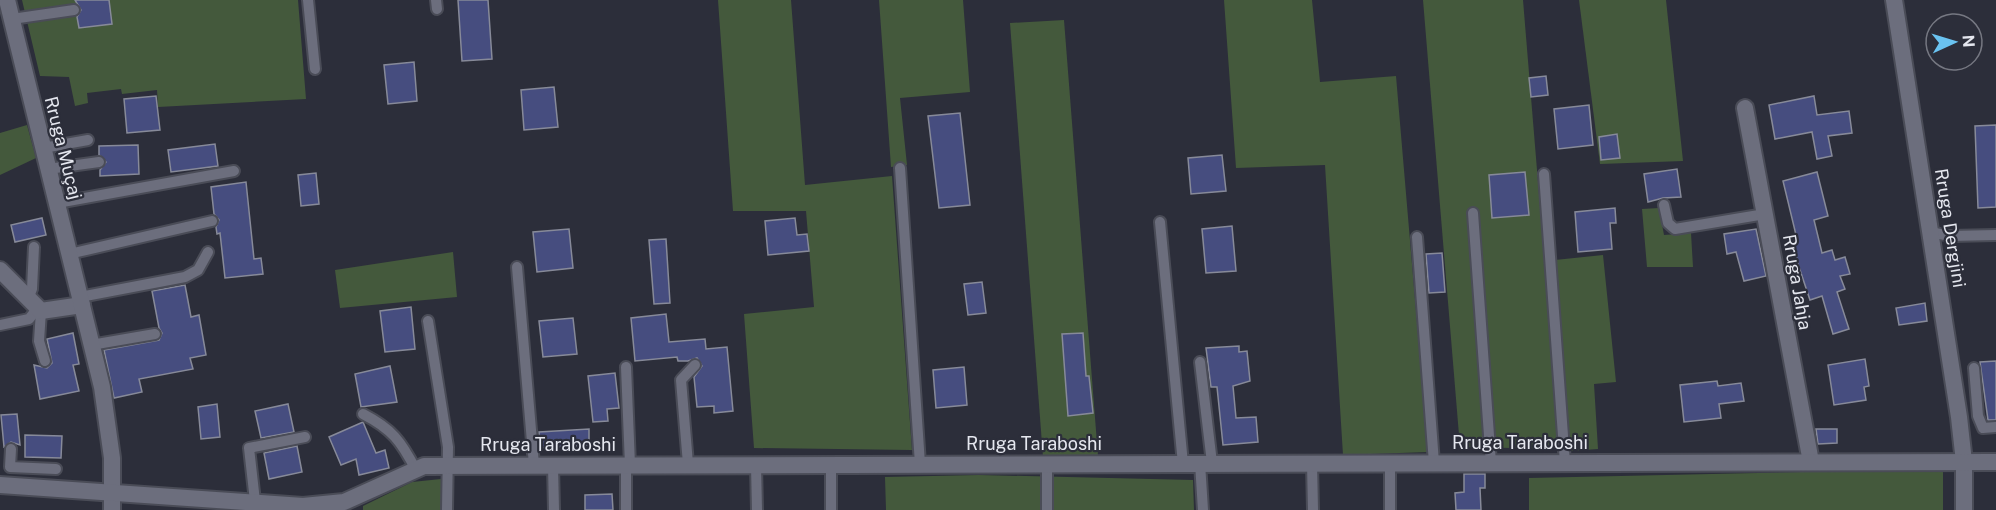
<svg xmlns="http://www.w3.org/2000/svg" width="1996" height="510" font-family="'Public Sans',sans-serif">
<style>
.green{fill:#44593c}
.building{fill:#464d7f;stroke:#878a99;stroke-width:1.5}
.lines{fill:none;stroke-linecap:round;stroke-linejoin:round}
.service-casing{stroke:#4a4c57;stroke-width:14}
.minor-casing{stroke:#4a4c57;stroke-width:20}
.tertiary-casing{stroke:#4a4c57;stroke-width:20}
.service{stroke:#6c6e7d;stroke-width:10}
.minor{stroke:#6c6e7d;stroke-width:16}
.tertiary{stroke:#6c6e7d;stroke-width:16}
.labels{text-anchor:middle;stroke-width:4.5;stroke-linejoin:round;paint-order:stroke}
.street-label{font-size:18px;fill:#e5e7ef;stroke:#2c2e3a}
</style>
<rect width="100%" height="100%" fill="#2c2e3a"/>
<!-- green -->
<g class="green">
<polygon points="22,0 298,0 306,99 158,107 157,90 122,94 121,89 87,93 88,103 75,106 69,77 40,76"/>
<polygon points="718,0 791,0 805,185 892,176 912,450 754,448 744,314 814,307 806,211 733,211"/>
<polygon points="879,0 963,0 970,92 900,98 907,165 891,167"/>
<polygon points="1224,0 1312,0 1320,82 1396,76 1428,452 1343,455 1325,165 1236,168"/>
<polygon points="1423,0 1523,0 1560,449 1460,447"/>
<polygon points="1579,0 1666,0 1683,161 1600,164"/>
<polygon points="1064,20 1098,456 1043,457 1010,23"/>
<polygon points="27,125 36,158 0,175 0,133"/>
<polygon points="1659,208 1664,235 1691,233 1693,267 1647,267 1642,209"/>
<polygon points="453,252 457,297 340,308 335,270"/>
<polygon points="1603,255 1616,382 1594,384 1598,449 1569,451 1555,260"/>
<polygon points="1943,469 1943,510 1529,510 1529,478"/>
<polygon points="979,475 1193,480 1194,510 886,510 885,477"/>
<polygon points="441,479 441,510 363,510 363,506 412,482"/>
</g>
<!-- building -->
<g class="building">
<polygon points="75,0 109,0 112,24 79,28 77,17 81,10"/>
<polygon points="458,0 488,0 492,59 462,61"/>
<polygon points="414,62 417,101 388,104 384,65"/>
<polygon points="1546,76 1548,95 1531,97 1529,78"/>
<polygon points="554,87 558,127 524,130 521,90"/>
<polygon points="156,96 160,130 127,133 124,99"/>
<polygon points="1814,96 1817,115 1849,111 1852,133 1828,136 1832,156 1817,159 1812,132 1775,139 1769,105"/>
<polygon points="1589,105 1593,145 1558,149 1554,109"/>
<polygon points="960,113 970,205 939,208 928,116"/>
<polygon points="1996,125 1996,207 1978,208 1975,126"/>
<polygon points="1617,134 1620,158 1601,160 1599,137"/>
<polygon points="215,144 218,166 171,172 168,150"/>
<polygon points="138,145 139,174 100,176 100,170 106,162 99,155 99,146"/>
<polygon points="1222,155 1226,191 1191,194 1188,158"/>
<polygon points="1677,169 1681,197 1663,198 1648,202 1644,174"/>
<polygon points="1525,172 1529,215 1492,218 1489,175"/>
<polygon points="1817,172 1828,216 1814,220 1822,253 1832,250 1835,260 1845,257 1850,274 1840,276 1845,289 1837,292 1849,329 1833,334 1822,296 1810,300 1797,261 1794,240 1797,239 1783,181"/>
<polygon points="316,173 319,204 301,206 298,175"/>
<polygon points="246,182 254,259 261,258 263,274 225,278 220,233 217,234 216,227 219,220 214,214 211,187"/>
<polygon points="1615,208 1616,223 1610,223 1612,249 1578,252 1575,212"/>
<polygon points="42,218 46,235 15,242 11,225"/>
<polygon points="795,218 797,235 807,234 809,251 768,255 765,221"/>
<polygon points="1232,226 1236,271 1206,273 1202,229"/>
<polygon points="569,229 573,268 537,272 533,232"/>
<polygon points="1756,229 1766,276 1744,281 1736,252 1727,254 1724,234"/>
<polygon points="666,239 670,303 654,304 649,240"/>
<polygon points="1442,253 1445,292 1429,293 1426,254"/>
<polygon points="982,282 986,313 968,315 964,284"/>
<polygon points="185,285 191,317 199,315 206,355 190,358 193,369 139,379 142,392 114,398 104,350 159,340 162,333 159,328 152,291"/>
<polygon points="1925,303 1927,321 1899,325 1896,308"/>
<polygon points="411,307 415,349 385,352 380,311"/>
<polygon points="666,314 669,342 705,339 706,349 727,347 733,411 714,413 714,406 697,407 694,377 702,366 697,358 688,361 678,361 677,357 635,361 631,318"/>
<polygon points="573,318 577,354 543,357 539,321"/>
<polygon points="73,333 79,364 73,365 79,391 40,399 34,365 47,368 52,363 47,339"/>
<polygon points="1083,333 1086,376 1089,376 1093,413 1068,416 1062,334"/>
<polygon points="1239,346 1239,352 1247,351 1250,381 1233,386 1236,418 1256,417 1258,442 1223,445 1217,387 1211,387 1206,348"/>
<polygon points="1865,359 1869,386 1864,387 1866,400 1834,405 1828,365"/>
<polygon points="1996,361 1996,420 1988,420 1980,362"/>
<polygon points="390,366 397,402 361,407 355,374"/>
<polygon points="964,367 967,405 936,408 933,370"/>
<polygon points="615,373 619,408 607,409 608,421 593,422 588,376"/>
<polygon points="1717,381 1718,386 1741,383 1744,401 1719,404 1721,418 1684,422 1680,385"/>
<polygon points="217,404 220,437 201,439 198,407"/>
<polygon points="288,404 294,432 261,438 255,411"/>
<polygon points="17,414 20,445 11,442 4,447 1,415"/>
<polygon points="363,422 376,453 385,450 389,468 359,475 356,459 341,465 329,437"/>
<polygon points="589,429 589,445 540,448 539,432"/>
<polygon points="1816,429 1837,429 1837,443 1818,444"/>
<polygon points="25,435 62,436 61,458 25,457"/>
<polygon points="297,446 302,472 269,479 264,453"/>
<polygon points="1464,474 1485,474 1485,488 1480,488 1481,510 1456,510 1455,493 1464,492"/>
<polygon points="612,494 613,510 585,510 585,495"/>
</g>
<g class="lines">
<!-- service casing -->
<g class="service-casing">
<g id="service">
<polyline points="308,0 315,69"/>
<polyline points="436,0 437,9"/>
<polyline points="12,19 74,10"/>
<polyline points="43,148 88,140"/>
<polyline points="900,168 920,464"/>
<polyline points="48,169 99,162"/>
<polyline points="1544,174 1565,463"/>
<polyline points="57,203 234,171"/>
<polyline points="1664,205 1668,223 1675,229 1765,214"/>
<polyline points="1473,213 1491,463"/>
<polyline points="1160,222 1183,464"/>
<polyline points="1930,232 1950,236 1996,235"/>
<polyline points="1417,237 1434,463"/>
<polyline points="69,254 212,221"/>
<polyline points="517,267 534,465"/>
<polyline points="80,297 185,277 198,270 208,252"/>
<polyline points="28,299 32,289 34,247"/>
<polyline points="41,311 39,341 45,361"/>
<polyline points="428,321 448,447 447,510"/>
<polyline points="0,325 29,319 38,308"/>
<polyline points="91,345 155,334"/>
<polyline points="1200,362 1212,463"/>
<polyline points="626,367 630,465"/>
<polyline points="1974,368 1978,416 1983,428 1996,427"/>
<path d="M363,414C392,429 401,441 416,470"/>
<polyline points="11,449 10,467 56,469"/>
<polyline points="1200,463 1203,510"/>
<polyline points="1312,463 1313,510"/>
<polyline points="1390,463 1390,510"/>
<polyline points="688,464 681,380 695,365"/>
<polyline points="1047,464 1047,510"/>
<polyline points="553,465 554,510"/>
<polyline points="626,465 626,510"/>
<polyline points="756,465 757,510"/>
<polyline points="255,501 249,448 305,437"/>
<polyline points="831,510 831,464"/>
</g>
</g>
<!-- minor casing -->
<g class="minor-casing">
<g id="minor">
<polyline points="1745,108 1811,462"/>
<polyline points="0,270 41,311 82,305"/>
<polyline points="112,510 112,491"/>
</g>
</g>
<!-- tertiary casing -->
<g class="tertiary-casing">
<g id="tertiary">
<polyline points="7,0 102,387 112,458 112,491"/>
<polyline points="1894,0 1959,417 1964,462 1964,510"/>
<polyline points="0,485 303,506 344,502 424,466 1996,462"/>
</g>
</g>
<!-- service -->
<use href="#service" class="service"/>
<!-- minor -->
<use href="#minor" class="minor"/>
<!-- tertiary -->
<use href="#tertiary" class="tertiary"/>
</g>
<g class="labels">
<!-- street labels -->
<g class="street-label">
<text transform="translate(63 148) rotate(76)" y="6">Rruga Muçaj</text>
<text transform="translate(1950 228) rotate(81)" y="6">Rruga Dergjini</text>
<text transform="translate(1797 282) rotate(80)" y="6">Rruga Jahja</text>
<text x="1520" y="449">Rruga Taraboshi</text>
<text x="1034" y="450">Rruga Taraboshi</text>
<text x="548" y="451">Rruga Taraboshi</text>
</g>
</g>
<!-- north arrow -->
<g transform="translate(1954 42) rotate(86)"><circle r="28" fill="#2c2e3a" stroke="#767882" stroke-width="1.5"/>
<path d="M0-4.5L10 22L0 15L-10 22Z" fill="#6ac3f1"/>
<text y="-9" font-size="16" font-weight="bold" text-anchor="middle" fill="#e5e7ef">N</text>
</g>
</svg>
